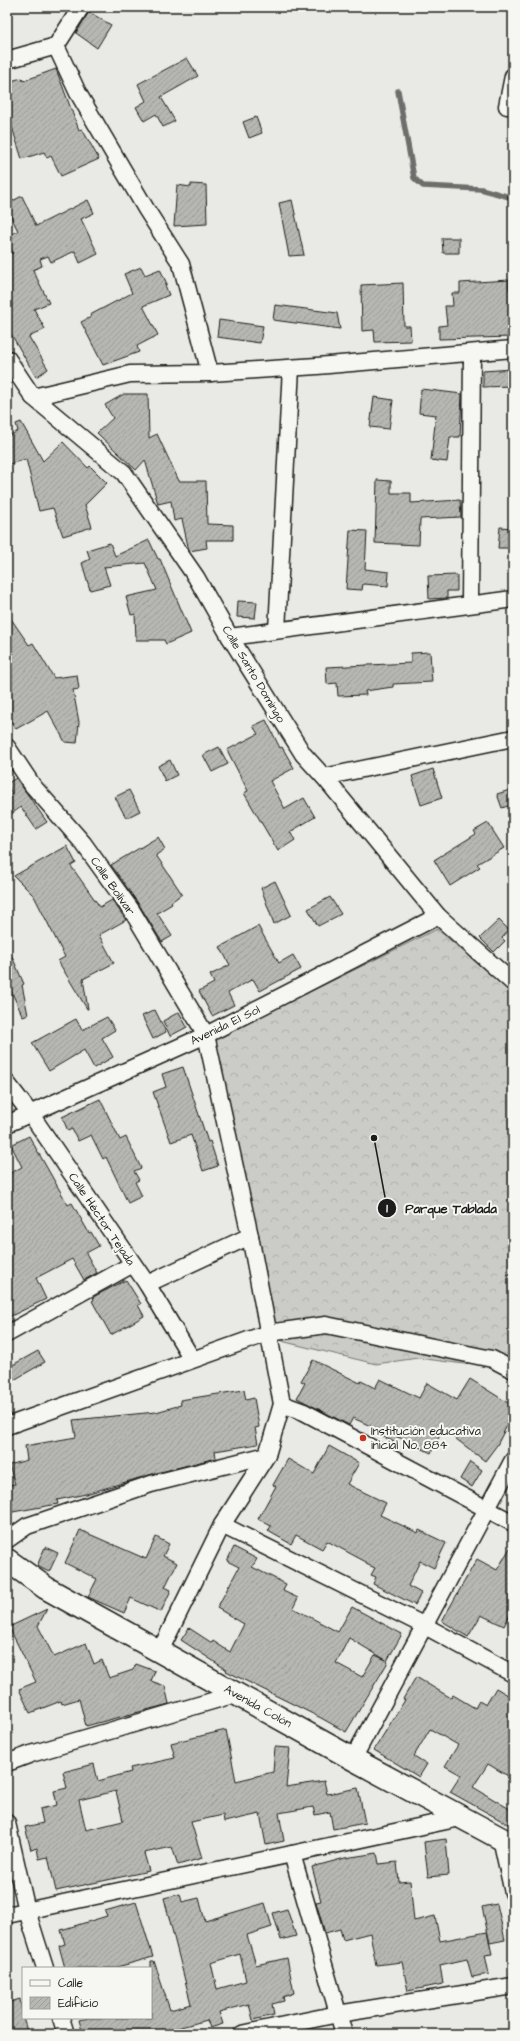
<svg xmlns="http://www.w3.org/2000/svg" width="520" height="2041" font-family="'Architects Daughter',sans-serif">
<style>
.forest{fill:url(#forest-crowns);stroke:#747472}
.lines{fill:none;stroke-linecap:round;stroke-linejoin:round}
.stream{stroke:#6d6d6c;stroke-width:5.5}
.building{fill:url(#building-hatch);stroke:#1c1c1c;fill-rule:evenodd}
.minor-casing{stroke:#1c1c1c;stroke-width:19}
.primary-casing{stroke:#1c1c1c;stroke-width:25}
.minor{stroke:#f6f6f2;stroke-width:16}
.primary{stroke:#f6f6f2;stroke-width:22}
.poi-dot{fill:#c8321e;stroke:#f6f6f2;stroke-width:1.5}
.labels{text-anchor:middle;stroke-width:4;stroke-linejoin:round;paint-order:stroke}
.street-label{font-size:12px;fill:#1c1c1c;stroke:#f6f6f2}
.poi-label{font-size:12px;fill:#1c1c1c;stroke:#f6f6f2;text-anchor:start}
.leader{fill:none;stroke:#1c1c1c;stroke-width:1.5}
.callout-dot{fill:#1c1c1c;stroke:#f6f6f2;stroke-width:1.5}
.mark-label{font-size:12px;text-anchor:middle;font-weight:bold;fill:#fff}
.callout-label{font-size:13px;text-anchor:middle;font-weight:bold;fill:#1c1c1c;stroke:#f6f6f2;stroke-width:4;stroke-linejoin:round;paint-order:stroke}
</style>
<defs>
<pattern id="forest-crowns" width="20" height="18" patternUnits="userSpaceOnUse"><rect width="20" height="18" fill="#cbcbc7"/><path d="M2 6a3 3 0 1 1 6 0M12 15a3 3 0 1 1 6 0" fill="none" stroke="#aeaeaa"/></pattern>
<pattern id="building-hatch" width="6" height="6" patternUnits="userSpaceOnUse"><rect width="6" height="6" fill="#b6b6b3"/><path d="M-1 1l2-2M0 6l6-6M5 7l2-2" fill="none" stroke="#9c9c99"/></pattern>
</defs>
<rect width="100%" height="100%" fill="#e9e9e5"/>
<filter id="ink" filterUnits="userSpaceOnUse"><feTurbulence type="fractalNoise" baseFrequency=".025" numOctaves="2"/><feDisplacementMap in="SourceGraphic" scale="8" xChannelSelector="R" yChannelSelector="G"/><feConvolveMatrix kernelMatrix="1 2 1 2 8 2 1 2 1" color-interpolation-filters="sRGB"/></filter>
<g filter="url(#ink)">
<!-- forest -->
<polygon class="forest" points="437,929 513,994 513,1365 501,1358 464,1364 418,1358 376,1364 285,1342 263,1332 214,1039"/>
<g class="lines">
<!-- stream -->
<polyline class="stream" points="398,91 414,178 423,186 481,189 513,198"/>
</g>
<!-- building -->
<g class="building">
<polygon points="89,12 111,25 97,48 76,33"/>
<polygon points="187,58 198,76 161,97 175,121 163,127 156,114 144,121 136,107 146,101 138,84"/>
<polygon points="56,69 79,130 82,129 99,159 61,176 51,156 47,158 44,152 22,159 11,124 7,125 7,82 22,78 23,81"/>
<polygon points="256,117 262,133 249,138 243,122"/>
<polygon points="191,184 206,185 207,224 174,226 177,185 191,187"/>
<polygon points="22,196 36,226 88,200 94,213 81,219 98,254 80,263 75,251 51,262 48,256 40,259 42,266 33,270 49,303 34,309 45,329 29,337 48,369 36,377 7,327 7,255 13,253 7,241 7,236 18,231 7,208 7,204"/>
<polygon points="292,200 304,255 289,256 279,203"/>
<polygon points="442,238 459,238 459,253 443,253"/>
<polygon points="141,267 145,275 160,269 167,284 165,285 169,295 143,306 158,335 137,346 139,352 103,365 81,322 91,317 90,315 132,293 124,274"/>
<polygon points="509,280 509,289 513,289 513,337 439,339 439,326 447,325 445,306 453,306 452,293 460,293 460,283"/>
<polygon points="403,283 404,326 410,326 411,341 375,342 374,330 362,331 361,285"/>
<polygon points="275,305 337,313 340,329 273,320"/>
<polygon points="219,320 263,326 260,343 217,337"/>
<polygon points="513,369 513,386 483,387 483,371"/>
<polygon points="421,389 462,394 460,437 450,437 447,462 431,460 436,415 419,413"/>
<polygon points="124,394 148,394 149,438 157,434 179,481 206,481 207,524 233,525 233,540 206,540 207,548 189,551 182,519 174,521 171,501 158,504 145,460 136,470 97,433 113,418 105,405"/>
<polygon points="374,397 393,400 389,429 370,427"/>
<polygon points="21,422 43,461 63,442 88,468 90,466 107,483 85,505 92,527 63,536 53,508 39,511 26,459 7,465 7,437 18,431 16,424"/>
<polygon points="377,480 391,481 391,493 411,493 411,503 460,500 461,517 420,519 419,545 375,543"/>
<polygon points="500,527 513,528 512,548 498,548"/>
<polygon points="350,530 367,531 365,569 389,572 388,586 363,584 362,590 346,589"/>
<polygon points="149,540 158,559 160,559 191,633 166,644 164,640 136,640 135,614 131,615 126,597 157,590 145,563 104,567 110,585 90,590 82,563 90,559 87,550 110,543 115,556"/>
<polygon points="457,575 457,591 447,591 447,598 429,599 428,576"/>
<polygon points="238,601 257,602 255,618 237,617"/>
<polygon points="7,613 29,645 33,643 54,678 77,675 79,689 73,690 79,722 77,743 65,742 48,711 16,729 7,714"/>
<polygon points="430,652 432,682 393,684 393,687 365,691 366,695 338,696 337,683 327,684 326,667 411,663 411,653"/>
<polygon points="266,720 280,748 282,747 294,768 270,781 285,809 304,798 315,817 290,832 295,840 278,851 244,793 248,791 227,750 258,734 253,726"/>
<polygon points="219,747 228,764 212,772 203,755"/>
<polygon points="170,760 177,775 165,781 158,766"/>
<polygon points="433,769 442,798 421,805 412,776"/>
<polygon points="16,778 47,822 36,829 21,807 7,817 7,797 12,794 7,784"/>
<polygon points="513,789 513,804 502,808 497,794"/>
<polygon points="129,790 140,811 126,818 115,797"/>
<polygon points="488,823 504,848 477,864 480,867 450,886 434,860 476,834 474,831"/>
<polygon points="158,837 165,849 156,855 182,894 171,902 172,904 157,913 172,936 162,942 140,906 111,865"/>
<polygon points="67,846 76,863 71,866 100,907 112,900 126,920 99,935 114,963 83,979 88,1009 87,1009 58,961 65,957 34,896 14,876"/>
<polygon points="275,881 291,915 274,924 261,888"/>
<polygon points="330,897 341,914 318,926 308,909"/>
<polygon points="499,920 509,930 502,938 505,941 494,952 480,938"/>
<polygon points="258,926 279,963 293,955 301,969 260,991 253,979 228,993 234,1005 212,1016 199,991 214,983 210,975 230,965 220,947"/>
<polygon points="7,945 24,984 22,985 28,1015 23,1017 7,982"/>
<polygon points="155,1010 166,1032 153,1039 142,1016"/>
<polygon points="179,1012 187,1027 170,1036 163,1021"/>
<polygon points="107,1017 115,1030 102,1038 113,1057 94,1068 84,1050 49,1071 32,1043 76,1019 82,1030"/>
<polygon points="183,1067 208,1142 210,1141 218,1166 203,1171 191,1135 171,1142 153,1092 166,1087 162,1074"/>
<polygon points="100,1099 120,1140 126,1137 141,1168 134,1171 139,1180 135,1182 142,1196 128,1203 106,1157 103,1159 91,1135 78,1141 72,1129 68,1131 62,1117"/>
<polygon points="29,1136 68,1205 72,1203 89,1233 91,1232 99,1246 86,1253 97,1273 84,1280 72,1259 36,1278 46,1299 7,1318 7,1175 22,1167 11,1145"/>
<polygon points="126,1280 141,1304 138,1305 144,1316 111,1335 92,1301 94,1300 93,1297"/>
<polygon points="38,1351 45,1362 7,1384 7,1368"/>
<polygon points="313,1360 360,1383 361,1381 375,1388 380,1379 419,1398 427,1383 457,1400 470,1379 513,1406 513,1414 497,1445 485,1461 443,1429 431,1453 398,1437 396,1443 382,1436 384,1432 353,1418 349,1425 297,1398 305,1383 301,1381"/>
<polygon points="244,1390 246,1400 254,1398 259,1427 255,1428 258,1444 215,1451 216,1458 149,1475 86,1494 57,1500 58,1504 7,1513 7,1485 15,1484 9,1465 27,1460 25,1446 76,1437 73,1420 156,1412 181,1405 180,1400"/>
<polygon points="329,1446 359,1463 347,1484 386,1503 380,1515 418,1533 419,1530 446,1543 434,1568 420,1561 408,1586 421,1593 415,1605 373,1584 376,1577 371,1575 375,1568 366,1564 366,1562 327,1541 322,1549 296,1535 291,1544 268,1531 271,1526 258,1519 276,1486 273,1485 288,1459 314,1474"/>
<polygon points="470,1462 482,1470 472,1487 460,1479"/>
<polygon points="80,1530 146,1559 156,1537 169,1544 163,1556 177,1563 165,1587 171,1590 161,1612 131,1598 124,1613 88,1597 97,1579 65,1563"/>
<polygon points="513,1543 513,1609 504,1626 481,1615 468,1637 442,1621 477,1559 497,1570"/>
<polygon points="45,1547 58,1553 49,1572 37,1566"/>
<path d="M234,1547L257,1559L252,1567L286,1584L283,1591L298,1598L293,1608L338,1632L352,1607L402,1634L387,1661L388,1662L346,1732L321,1718L226,1671L227,1670L181,1640L189,1628L212,1643L213,1641L230,1652L244,1624L217,1608L239,1567L227,1561ZM349,1638L386,1660L375,1655L362,1677L336,1663Z"/>
<polygon points="47,1609 38,1626 54,1657 86,1643 94,1664 102,1660 109,1678 133,1670 136,1664 155,1671 151,1681 165,1686 169,1704 86,1726 79,1699 62,1704 61,1701 30,1713 19,1689 36,1682 9,1627"/>
<polygon points="416,1677 451,1698 453,1695 475,1708 479,1701 486,1705 496,1688 513,1698 513,1779 488,1764 473,1787 513,1811 513,1827 450,1792 461,1775 445,1766 458,1745 430,1729 414,1756 427,1764 419,1777 374,1750 405,1700 403,1699"/>
<path d="M226,1730L236,1781L273,1772L275,1747L290,1748L286,1787L324,1781L327,1794L358,1788L365,1823L333,1829L330,1812L315,1815L313,1807L279,1813L284,1841L266,1845L260,1814L224,1822L223,1815L191,1822L202,1858L178,1865L172,1847L144,1853L149,1871L56,1891L48,1857L39,1859L37,1848L31,1850L25,1827L43,1823L40,1809L57,1805L54,1791L67,1788L63,1772L94,1764L98,1781L131,1772L130,1768L175,1758L171,1743ZM116,1791L123,1821L86,1830L79,1800Z"/>
<polygon points="446,1839 449,1875 428,1877 424,1842"/>
<polygon points="377,1853 379,1864 397,1862 399,1882 410,1881 414,1921 435,1916 440,1941 487,1932 492,1954 485,1955 489,1974 472,1977 467,1959 440,1965 443,1984 408,1991 402,1962 376,1965 370,1933 343,1940 340,1929 325,1933 316,1902 321,1901 312,1867 345,1858"/>
<path d="M180,1894L182,1902L199,1898L205,1921L265,1903L272,1927L247,1935L256,1965L287,1958L294,1993L283,1997L284,2001L272,2004L274,2015L253,2020L249,2004L219,2012L223,2024L210,2028L207,2020L155,2034H83L79,2020L88,2018H151V1961H154L170,2010L191,2004L164,1898ZM240,1954L246,1981L217,1989L211,1963Z"/>
<polygon points="136,1902 153,1957 114,1968 65,1968 59,1946 65,1944 61,1930 107,1916 105,1911"/>
<polygon points="497,1904 505,1940 490,1943 482,1907"/>
<polygon points="287,1909 296,1936 281,1940 273,1913"/>
<polygon points="20,1999 23,2018 28,2034 7,2034 7,2003"/>
</g>
<g class="lines">
<!-- minor casing -->
<g class="minor-casing">
<g id="minor">
<polyline points="56,46 78,93 146,209 181,264 210,373"/>
<polyline points="7,60 56,46 81,7"/>
<polyline points="507,106 513,76"/>
<polyline points="7,358 33,397 124,473 196,577 230,637 303,754 324,777 438,916 513,983"/>
<polyline points="33,397 130,374 210,373 317,366 513,349"/>
<polyline points="470,604 472,353"/>
<polyline points="277,630 291,368"/>
<polyline points="230,637 513,599"/>
<polyline points="7,747 33,786 83,843 132,911 206,1035 250,1236 282,1404 267,1455 222,1525 160,1651"/>
<polyline points="324,777 513,738"/>
<polyline points="7,1083 30,1113 147,1284 192,1359"/>
<polyline points="7,1124 206,1035 438,916"/>
<polyline points="147,1284 250,1236"/>
<polyline points="7,1334 133,1264"/>
<polyline points="282,1404 304,1412 513,1523"/>
<polyline points="7,1426 268,1333 326,1325 492,1359 513,1370"/>
<polyline points="222,1525 425,1626 513,1674"/>
<polyline points="7,1540 27,1526 151,1484 267,1455"/>
<polyline points="353,1759 513,1460"/>
<polyline points="7,1763 31,1754 236,1694"/>
<polyline points="7,1823 27,1911 45,1968"/>
<polyline points="501,1838 513,1893"/>
<polyline points="292,1854 344,2034"/>
<polyline points="7,1915 460,1818"/>
<polyline points="61,2018 66,2034"/>
<polyline points="242,2034 338,2014 513,1986"/>
</g>
</g>
<!-- primary casing -->
<g class="primary-casing">
<polyline id="primary" points="7,1560 46,1588 89,1612 353,1759 513,1845"/>
</g>
<!-- minor -->
<use href="#minor" class="minor"/>
<!-- primary -->
<use href="#primary" class="primary"/>
</g>
</g>
<!-- markers -->
<circle class="poi-dot" cx="363" cy="1438" r="4"/>
<g class="labels">
<!-- street labels -->
<g class="street-label">
<text transform="translate(254 674) rotate(59)" y="4">Calle Santo Domingo</text>
<text transform="translate(113 886) rotate(55)" y="4">Calle Bolívar</text>
<text transform="translate(225 1025) rotate(-26)" y="4">Avenida El Sol</text>
<text transform="translate(102 1219) rotate(56)" y="4">Calle Héctor Tejada</text>
<text transform="translate(258 1706) rotate(29)" y="4">Avenida Colón</text>
</g>
<!-- poi labels -->
<g class="poi-label">
<text x="371" y="1435">Institución educativa<tspan x="371" dy="14">inicial No. 884</tspan></text>
</g>
</g>
<!-- callouts -->
<path class="leader" d="M374 1138L387 1208"/>
<g class="callout-dot">
<circle cx="374" cy="1138" r="4"/>
<circle cx="387" cy="1208" r="10"/>
</g>
<g class="mark-label">
<text x="387" y="1212">1</text>
</g>
<g class="callout-label">
<text x="451" y="1213">Parque Tablada</text>
</g>
<!-- margin -->
<rect width="520" height="2041" fill="none" stroke="#f6f6f2" stroke-width="24"/>
<rect x="12" y="12" width="496" height="2017" fill="none" stroke="#1c1c1c" stroke-width="1.5" filter="url(#ink)"/>
<!-- legend -->
<rect x="22" y="1967" width="130" height="52" fill="#f6f6f2" stroke="#9f9f9c"/>
<rect x="30" y="1980" width="20" height="6" fill="#f6f6f2" stroke="#9f9f9c"/>
<text x="58" y="1987" font-size="12" fill="#1c1c1c">Calle</text>
<rect x="30" y="1997" width="20" height="12" fill="url(#building-hatch)" stroke="#9f9f9c"/>
<text x="58" y="2007" font-size="12" fill="#1c1c1c">Edificio</text>
</svg>
